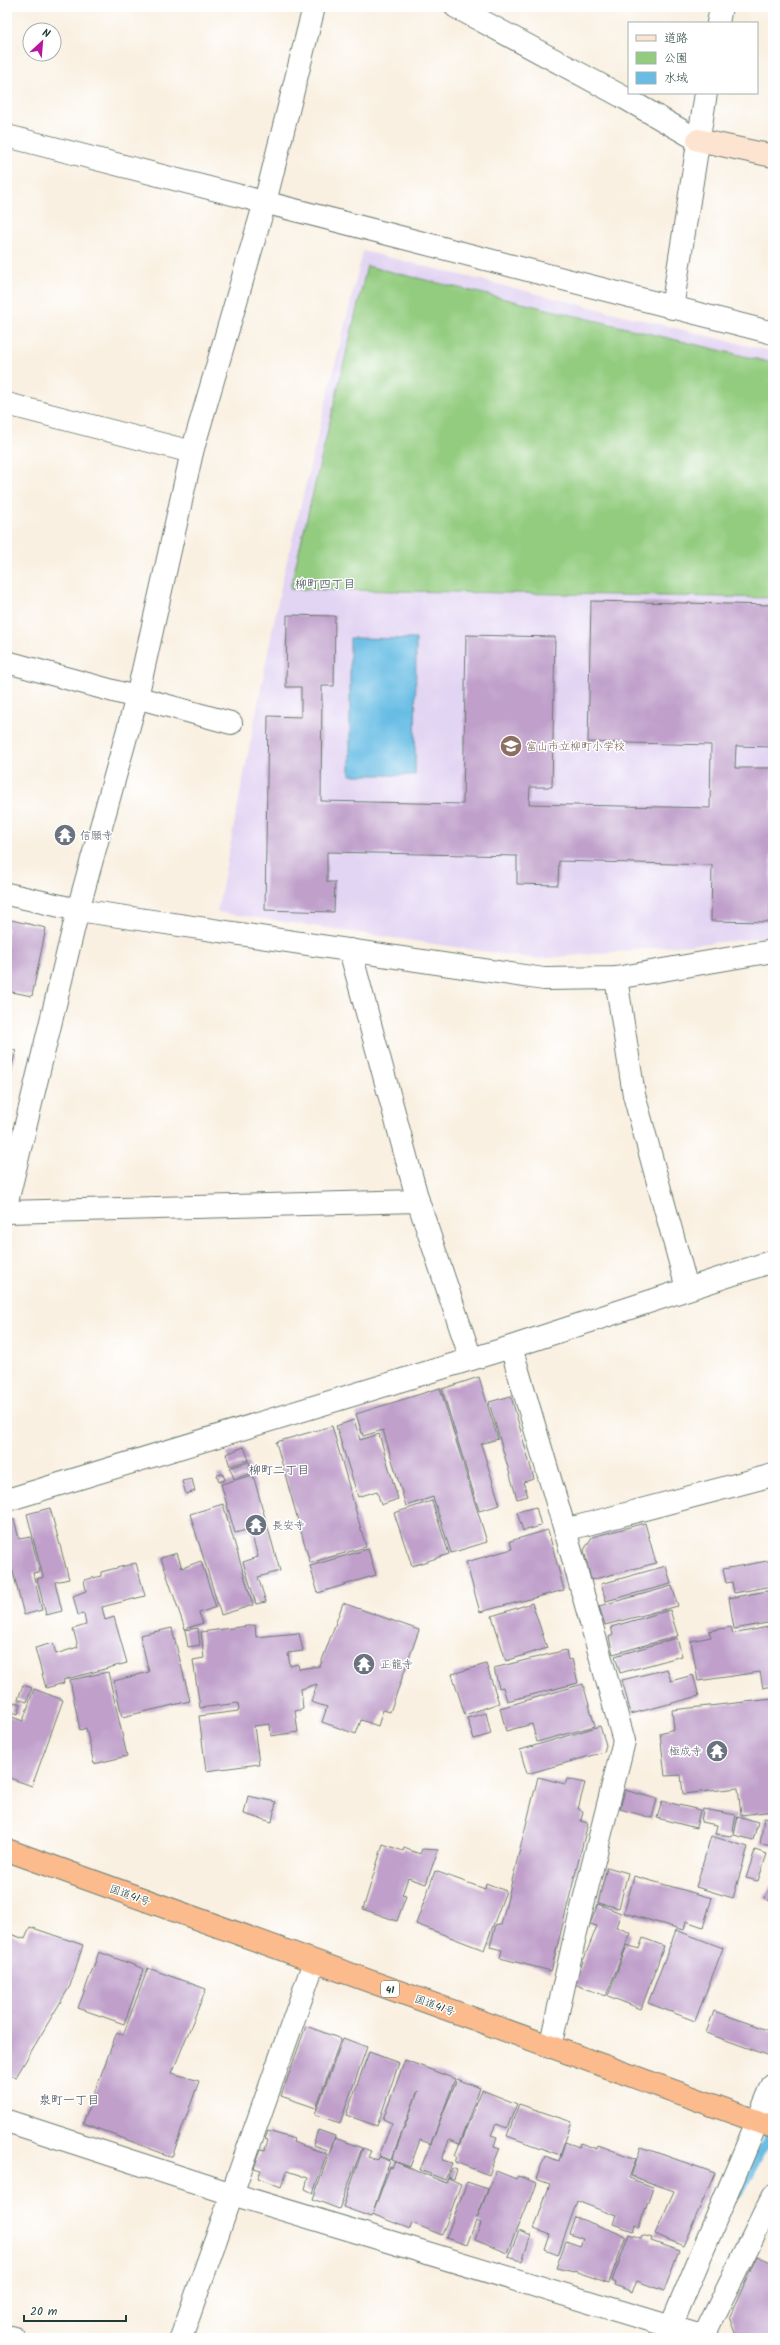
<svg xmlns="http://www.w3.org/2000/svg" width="780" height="2345" font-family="Kalam,'Klee One',sans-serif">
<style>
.built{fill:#e2d4f3}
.green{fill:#93cc7f;stroke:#59845a}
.water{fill:#69bde5;stroke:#447d8c}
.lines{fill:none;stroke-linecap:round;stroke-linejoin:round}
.stream{stroke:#69bde5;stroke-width:10}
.building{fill:#c0a0cb}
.street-casing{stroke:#6b7c71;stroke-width:24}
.secondary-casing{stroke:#6b7c71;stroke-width:24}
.highway-casing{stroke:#6b7c71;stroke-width:24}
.street{stroke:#fff;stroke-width:22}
.secondary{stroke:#fde4d1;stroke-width:22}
.highway{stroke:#fbbb8d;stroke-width:22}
.labels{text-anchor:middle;stroke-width:3;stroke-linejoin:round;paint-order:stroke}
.shield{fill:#fff;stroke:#627771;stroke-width:1}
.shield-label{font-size:10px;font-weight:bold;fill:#1f3d34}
.education-label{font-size:11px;fill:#785e54;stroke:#fff;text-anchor:start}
.worship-label{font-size:11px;fill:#5b616d;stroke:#fff;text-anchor:start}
.street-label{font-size:11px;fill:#1f3d34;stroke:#fff}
.neighbourhood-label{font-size:12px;font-weight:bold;fill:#576069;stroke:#fff}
</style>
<rect width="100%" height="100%" fill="#fff"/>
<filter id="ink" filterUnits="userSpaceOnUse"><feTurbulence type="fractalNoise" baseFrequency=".025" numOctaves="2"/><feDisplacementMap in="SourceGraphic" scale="8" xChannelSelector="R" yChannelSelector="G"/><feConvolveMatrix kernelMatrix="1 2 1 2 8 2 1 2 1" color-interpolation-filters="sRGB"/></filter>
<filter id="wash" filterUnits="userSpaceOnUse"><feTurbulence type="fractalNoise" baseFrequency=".012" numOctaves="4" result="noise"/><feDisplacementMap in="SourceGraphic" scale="16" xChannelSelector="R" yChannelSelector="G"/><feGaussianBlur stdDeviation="0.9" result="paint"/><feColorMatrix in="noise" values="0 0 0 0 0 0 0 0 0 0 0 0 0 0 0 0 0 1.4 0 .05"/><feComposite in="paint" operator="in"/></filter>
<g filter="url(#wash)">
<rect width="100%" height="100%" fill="#f9f0e1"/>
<!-- built -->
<polygon class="built" points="363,251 773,352 773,937 537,959 217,912 282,581"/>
<!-- green -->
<polygon class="green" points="367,266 773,363 773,598 290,589"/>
<!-- water -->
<polygon class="water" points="350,638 416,639 415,775 350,775"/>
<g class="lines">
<!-- stream -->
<polyline class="stream" points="739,2192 773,2130"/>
</g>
<g id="blocks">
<!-- building -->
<g class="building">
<polygon points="591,601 773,605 773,747 736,746 735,768 772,768 770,922 711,921 712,865 559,861 558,885 517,884 517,856 327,852 327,882 335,882 334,912 265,910 268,716 301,717 301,687 286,687 287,615 335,616 334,686 322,686 321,801 463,804 466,635 555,637 552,787 530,787 529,804 710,808 711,745 588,742"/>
<polygon points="7,919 46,928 32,996 7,991"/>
<polygon points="7,1048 16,1051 7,1083"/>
<polygon points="479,1377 498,1439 481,1444 500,1505 479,1511 442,1389"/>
<polygon points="440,1388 487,1542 451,1553 433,1497 406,1506 383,1430 363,1436 356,1414"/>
<polygon points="511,1396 534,1479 523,1482 528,1496 517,1499 489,1402"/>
<polygon points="354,1420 360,1440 379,1434 398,1499 381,1505 377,1491 358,1497 336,1426"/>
<polygon points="332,1426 366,1547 310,1563 276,1442"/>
<polygon points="244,1447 249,1460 230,1466 226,1454"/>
<polygon points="249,1462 252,1473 234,1479 230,1468"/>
<polygon points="223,1474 225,1480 219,1482 217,1475"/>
<polygon points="253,1475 280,1571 258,1577 266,1602 256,1604 243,1562 258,1557 250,1529 235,1533 221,1484"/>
<polygon points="192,1479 195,1491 186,1494 182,1481"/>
<polygon points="432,1501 449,1554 412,1566 394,1513"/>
<polygon points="223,1504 253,1605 221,1615 190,1514"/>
<polygon points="536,1507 541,1526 523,1531 517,1512"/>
<polygon points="50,1508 69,1579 55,1582 62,1611 46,1615 37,1579 43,1577 27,1514"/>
<polygon points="14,1519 19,1539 31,1537 40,1572 33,1573 42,1610 24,1615 7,1548 7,1521"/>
<polygon points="645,1523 656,1563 591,1580 584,1550 592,1537"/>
<polygon points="548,1530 564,1590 480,1612 466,1562 512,1549 510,1541"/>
<polygon points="368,1549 376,1575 318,1593 310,1566"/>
<polygon points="177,1553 182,1568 201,1561 216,1607 199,1613 203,1623 185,1629 161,1558"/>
<polygon points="773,1560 773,1586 734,1593 732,1582 726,1583 723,1569"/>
<polygon points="136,1563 145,1596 102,1607 105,1620 114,1617 127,1663 63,1680 64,1683 46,1688 35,1648 53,1643 56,1654 78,1647 73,1629 86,1625 84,1614 78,1615 73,1596 86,1591 84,1580 101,1576 101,1572"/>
<polygon points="666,1566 671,1584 606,1601 601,1584"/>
<polygon points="672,1586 678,1606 605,1625 599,1606"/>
<polygon points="773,1590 773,1622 734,1629 729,1598"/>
<polygon points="343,1603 419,1630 390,1712 383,1710 378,1726 361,1720 356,1734 322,1722 327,1707 311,1702 317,1684 301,1689 303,1709 295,1711 298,1732 271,1736 270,1724 254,1726 259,1764 206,1771 199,1716 239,1711 238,1703 200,1708 193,1660 204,1658 201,1632 255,1625 256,1637 299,1633 303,1651 288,1653 290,1666 298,1664 299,1669 320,1666"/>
<polygon points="532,1603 547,1648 506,1661 492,1616"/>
<polygon points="670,1610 678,1636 613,1654 609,1637 613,1635 611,1627"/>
<polygon points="773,1626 773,1686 763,1688 760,1672 698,1681 691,1641 711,1637 709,1631 731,1627 733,1634"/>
<polygon points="172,1628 190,1701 122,1717 114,1681 149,1672 140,1635"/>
<polygon points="198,1628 200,1645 188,1647 185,1630"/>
<polygon points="677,1638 682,1656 620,1673 615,1656"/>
<polygon points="566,1650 568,1660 572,1659 578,1683 507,1701 503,1687 499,1688 494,1668"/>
<polygon points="486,1664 499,1703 465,1715 452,1674"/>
<polygon points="667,1669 671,1681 693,1675 699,1696 631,1714 622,1680"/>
<polygon points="108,1672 127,1756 94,1764 86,1728 80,1730 70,1680"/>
<polygon points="583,1684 595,1726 537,1742 532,1724 506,1731 500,1708"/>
<polygon points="23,1685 32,1688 27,1702 18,1699"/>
<polygon points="34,1689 63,1700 32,1786 7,1777 7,1715 23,1721"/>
<polygon points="773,1699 773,1811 741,1815 738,1788 683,1794 681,1775 665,1776 660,1733 674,1729 672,1710"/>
<polygon points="14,1702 21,1704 18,1714 11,1712"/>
<polygon points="486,1713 491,1734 474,1739 467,1718"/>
<polygon points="600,1726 606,1745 604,1752 527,1774 520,1750"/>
<polygon points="538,1777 565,1784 567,1779 585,1783 578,1809 583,1811 581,1821 588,1823 551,1971 500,1958 502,1950 490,1947 496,1924 501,1925"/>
<polygon points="625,1790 657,1799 652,1818 620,1809"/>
<polygon points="248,1796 276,1802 272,1822 244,1814"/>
<polygon points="662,1801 700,1810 696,1828 657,1818"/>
<polygon points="703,1809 736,1815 732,1836 715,1834 717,1825 701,1822"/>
<polygon points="738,1816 758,1822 753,1840 734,1835"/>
<polygon points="764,1818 773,1819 773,1846 760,1844"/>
<polygon points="711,1836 748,1847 733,1898 696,1887"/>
<polygon points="383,1844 403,1851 404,1848 420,1854 422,1849 438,1850 426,1884 408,1878 402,1895 406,1896 397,1921 363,1909"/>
<polygon points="755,1850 767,1854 758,1881 746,1878"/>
<polygon points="607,1867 628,1873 619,1908 598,1903"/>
<polygon points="435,1871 485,1889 486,1883 506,1891 484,1950 416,1924"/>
<polygon points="634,1876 712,1898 703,1927 686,1921 684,1930 624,1913"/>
<polygon points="773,1883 773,1903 764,1898"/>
<polygon points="598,1904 621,1913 616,1927 631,1933 606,1996 574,1984 597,1926 590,1924"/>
<polygon points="30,1927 83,1945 70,1986 16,2077 7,2074 7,1933 25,1939"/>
<polygon points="676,1930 723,1948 695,2021 648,2003"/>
<polygon points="643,1938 664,1946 641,2009 608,1996 627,1945 639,1949"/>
<polygon points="99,1952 144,1969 124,2024 78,2008"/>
<polygon points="148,1968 206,1989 172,2073 199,2081 172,2157 83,2123 117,2032 123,2035"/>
<polygon points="714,2011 773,2032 773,2057 706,2033"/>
<polygon points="306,2026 341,2039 316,2108 281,2096"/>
<polygon points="343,2038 367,2047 340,2123 315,2114"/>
<polygon points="369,2052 399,2063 377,2126 346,2115"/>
<polygon points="405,2060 455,2079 431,2144 420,2140 410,2167 392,2160 418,2091 391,2160 379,2156 392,2123 383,2119"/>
<polygon points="457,2079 480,2088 459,2144 449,2140 442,2160 452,2163 445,2180 420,2170"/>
<polygon points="482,2090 517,2104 507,2128 496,2124 491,2135 497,2137 494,2146 500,2148 489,2175 455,2162 457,2157 455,2155"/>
<polygon points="519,2104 572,2122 560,2155 507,2136"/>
<polygon points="318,2130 335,2136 330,2151 313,2145"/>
<polygon points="268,2131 294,2139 293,2142 327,2154 313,2193 305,2189 308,2178 287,2171 281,2187 258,2178 261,2170 254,2168 261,2149 265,2150 268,2140 265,2139"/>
<polygon points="335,2138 362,2148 339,2209 313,2199"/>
<polygon points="565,2142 579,2147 580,2143 597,2149 598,2145 636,2159 629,2178 653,2187 639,2227 635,2225 633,2231 613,2224 616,2216 577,2201 558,2255 545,2250 550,2235 534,2229 550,2184 536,2179 545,2156 559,2161"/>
<polygon points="641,2147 715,2173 683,2246 655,2234 674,2191 631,2176"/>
<polygon points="363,2148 371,2151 368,2157 378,2160 379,2157 390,2161 373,2212 390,2167 392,2168 395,2162 446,2183 448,2178 461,2184 442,2235 412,2223 410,2229 372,2214 371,2217 343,2207"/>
<polygon points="452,2168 457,2170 454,2179 448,2177"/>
<polygon points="496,2171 516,2179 518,2176 537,2183 530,2202 528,2201 507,2253 475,2240 481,2223 476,2221 467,2245 446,2238 467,2182 488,2189 477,2218"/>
<polygon points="575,2217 626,2236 609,2283 574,2271 574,2272 556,2268 566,2241 580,2246 583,2239 569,2234"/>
<polygon points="519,2231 531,2236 522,2261 508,2257"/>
<polygon points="629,2234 641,2238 642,2235 652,2238 651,2241 679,2251 664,2291 637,2281 632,2292 615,2285 616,2283 612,2281"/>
<polygon points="757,2256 773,2263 773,2338 749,2338 736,2332 730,2316"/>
</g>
</g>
</g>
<g filter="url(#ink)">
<use href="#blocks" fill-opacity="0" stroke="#6b7c71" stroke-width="1"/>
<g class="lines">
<!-- street casing -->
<g class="street-casing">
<g id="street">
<polyline points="456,7 623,97 698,140"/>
<polyline points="718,23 721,7"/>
<polyline points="7,136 773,333"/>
<polyline points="672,308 706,93"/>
<polyline points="7,404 192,452"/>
<polyline points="7,662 231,723"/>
<polyline points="7,894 78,910 544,979 616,978 773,951"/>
<polyline points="350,950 418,1201 471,1359"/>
<polyline points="616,978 634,1095 687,1288"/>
<polyline points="7,1202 78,910 137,697 192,452 265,202 314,7"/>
<polyline points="7,1212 418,1201"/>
<polyline points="511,1347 565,1530 624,1741 576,1932 550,2047"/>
<polyline points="7,1500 511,1347 773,1261"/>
<polyline points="565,1530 773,1475"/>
<polyline points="7,2121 232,2194 708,2338"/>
<polyline points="7,2336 14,2338"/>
<polyline points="181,2338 314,1962"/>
<polyline points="666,2338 773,2084"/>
<polyline points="703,2338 773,2196"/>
</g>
</g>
<!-- secondary casing -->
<g class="secondary-casing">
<polyline id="secondary" points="698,140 773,156"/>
</g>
<!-- highway casing -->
<g class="highway-casing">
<polyline id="highway" points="7,1850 773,2127"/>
</g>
<!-- street -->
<use href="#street" class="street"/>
<!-- secondary -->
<use href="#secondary" class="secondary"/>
<!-- highway -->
<use href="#highway" class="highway"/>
</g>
</g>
<!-- icons -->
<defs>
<g id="school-disc" transform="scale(1.15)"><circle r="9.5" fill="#8d6e63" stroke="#fff"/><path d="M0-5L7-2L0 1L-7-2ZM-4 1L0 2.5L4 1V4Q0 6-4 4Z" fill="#fff"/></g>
<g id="temple-disc" transform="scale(1.15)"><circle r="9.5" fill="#6b7280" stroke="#fff"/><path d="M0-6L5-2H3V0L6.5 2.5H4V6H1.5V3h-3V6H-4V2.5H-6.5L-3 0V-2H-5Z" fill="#fff"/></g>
</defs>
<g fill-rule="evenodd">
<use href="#school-disc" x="511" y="746"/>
<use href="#temple-disc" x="65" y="835"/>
<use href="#temple-disc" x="256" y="1525"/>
<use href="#temple-disc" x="364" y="1664"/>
<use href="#temple-disc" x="717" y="1751"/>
</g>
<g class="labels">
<!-- shield labels -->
<rect class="shield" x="381" y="1981" width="18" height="16" rx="3"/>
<g class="shield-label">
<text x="390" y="1993">41</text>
</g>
<!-- education labels -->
<g class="education-label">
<text x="526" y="750">富山市立柳町小学校</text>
</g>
<!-- worship labels -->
<g class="worship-label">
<text x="80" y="839">信願寺</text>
<text x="272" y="1529">長安寺</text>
<text x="380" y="1668">正龍寺</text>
<text x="702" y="1755" text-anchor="end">極成寺</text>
</g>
<!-- street labels -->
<g class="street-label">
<text transform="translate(130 1895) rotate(20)" y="4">国道41号</text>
<text transform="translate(435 2005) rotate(20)" y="4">国道41号</text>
</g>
<!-- neighbourhood labels -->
<g class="neighbourhood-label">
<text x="325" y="588">柳町四丁目</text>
<text x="279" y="1474">柳町二丁目</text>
<text x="69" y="2104">泉町一丁目</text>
</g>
</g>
<!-- margin -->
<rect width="780" height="2345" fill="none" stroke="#fff" stroke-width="24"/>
<!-- legend -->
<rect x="628" y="22" width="130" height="72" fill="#ffffff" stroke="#a5b1ae"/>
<rect x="636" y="35" width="20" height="6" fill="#fde4d1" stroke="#a5b1ae"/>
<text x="664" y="42" font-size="12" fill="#1f3d34">道路</text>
<rect x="636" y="52" width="20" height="12" fill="#93cc7f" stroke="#a5b1ae"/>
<text x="664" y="62" font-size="12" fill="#1f3d34">公園</text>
<rect x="636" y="72" width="20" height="12" fill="#69bde5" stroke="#a5b1ae"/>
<text x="664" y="82" font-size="12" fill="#1f3d34">水域</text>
<!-- north arrow -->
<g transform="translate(42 42) rotate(26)"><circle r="19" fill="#ffffff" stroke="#a5b1ae"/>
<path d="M0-3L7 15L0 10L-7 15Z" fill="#b5179e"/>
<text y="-6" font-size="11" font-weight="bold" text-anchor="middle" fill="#1f3d34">N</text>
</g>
<!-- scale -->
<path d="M24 2315v6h102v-6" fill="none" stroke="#1f3d34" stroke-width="2"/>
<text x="30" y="2315" font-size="12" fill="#1f3d34" stroke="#ffffff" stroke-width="3" paint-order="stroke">20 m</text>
</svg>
